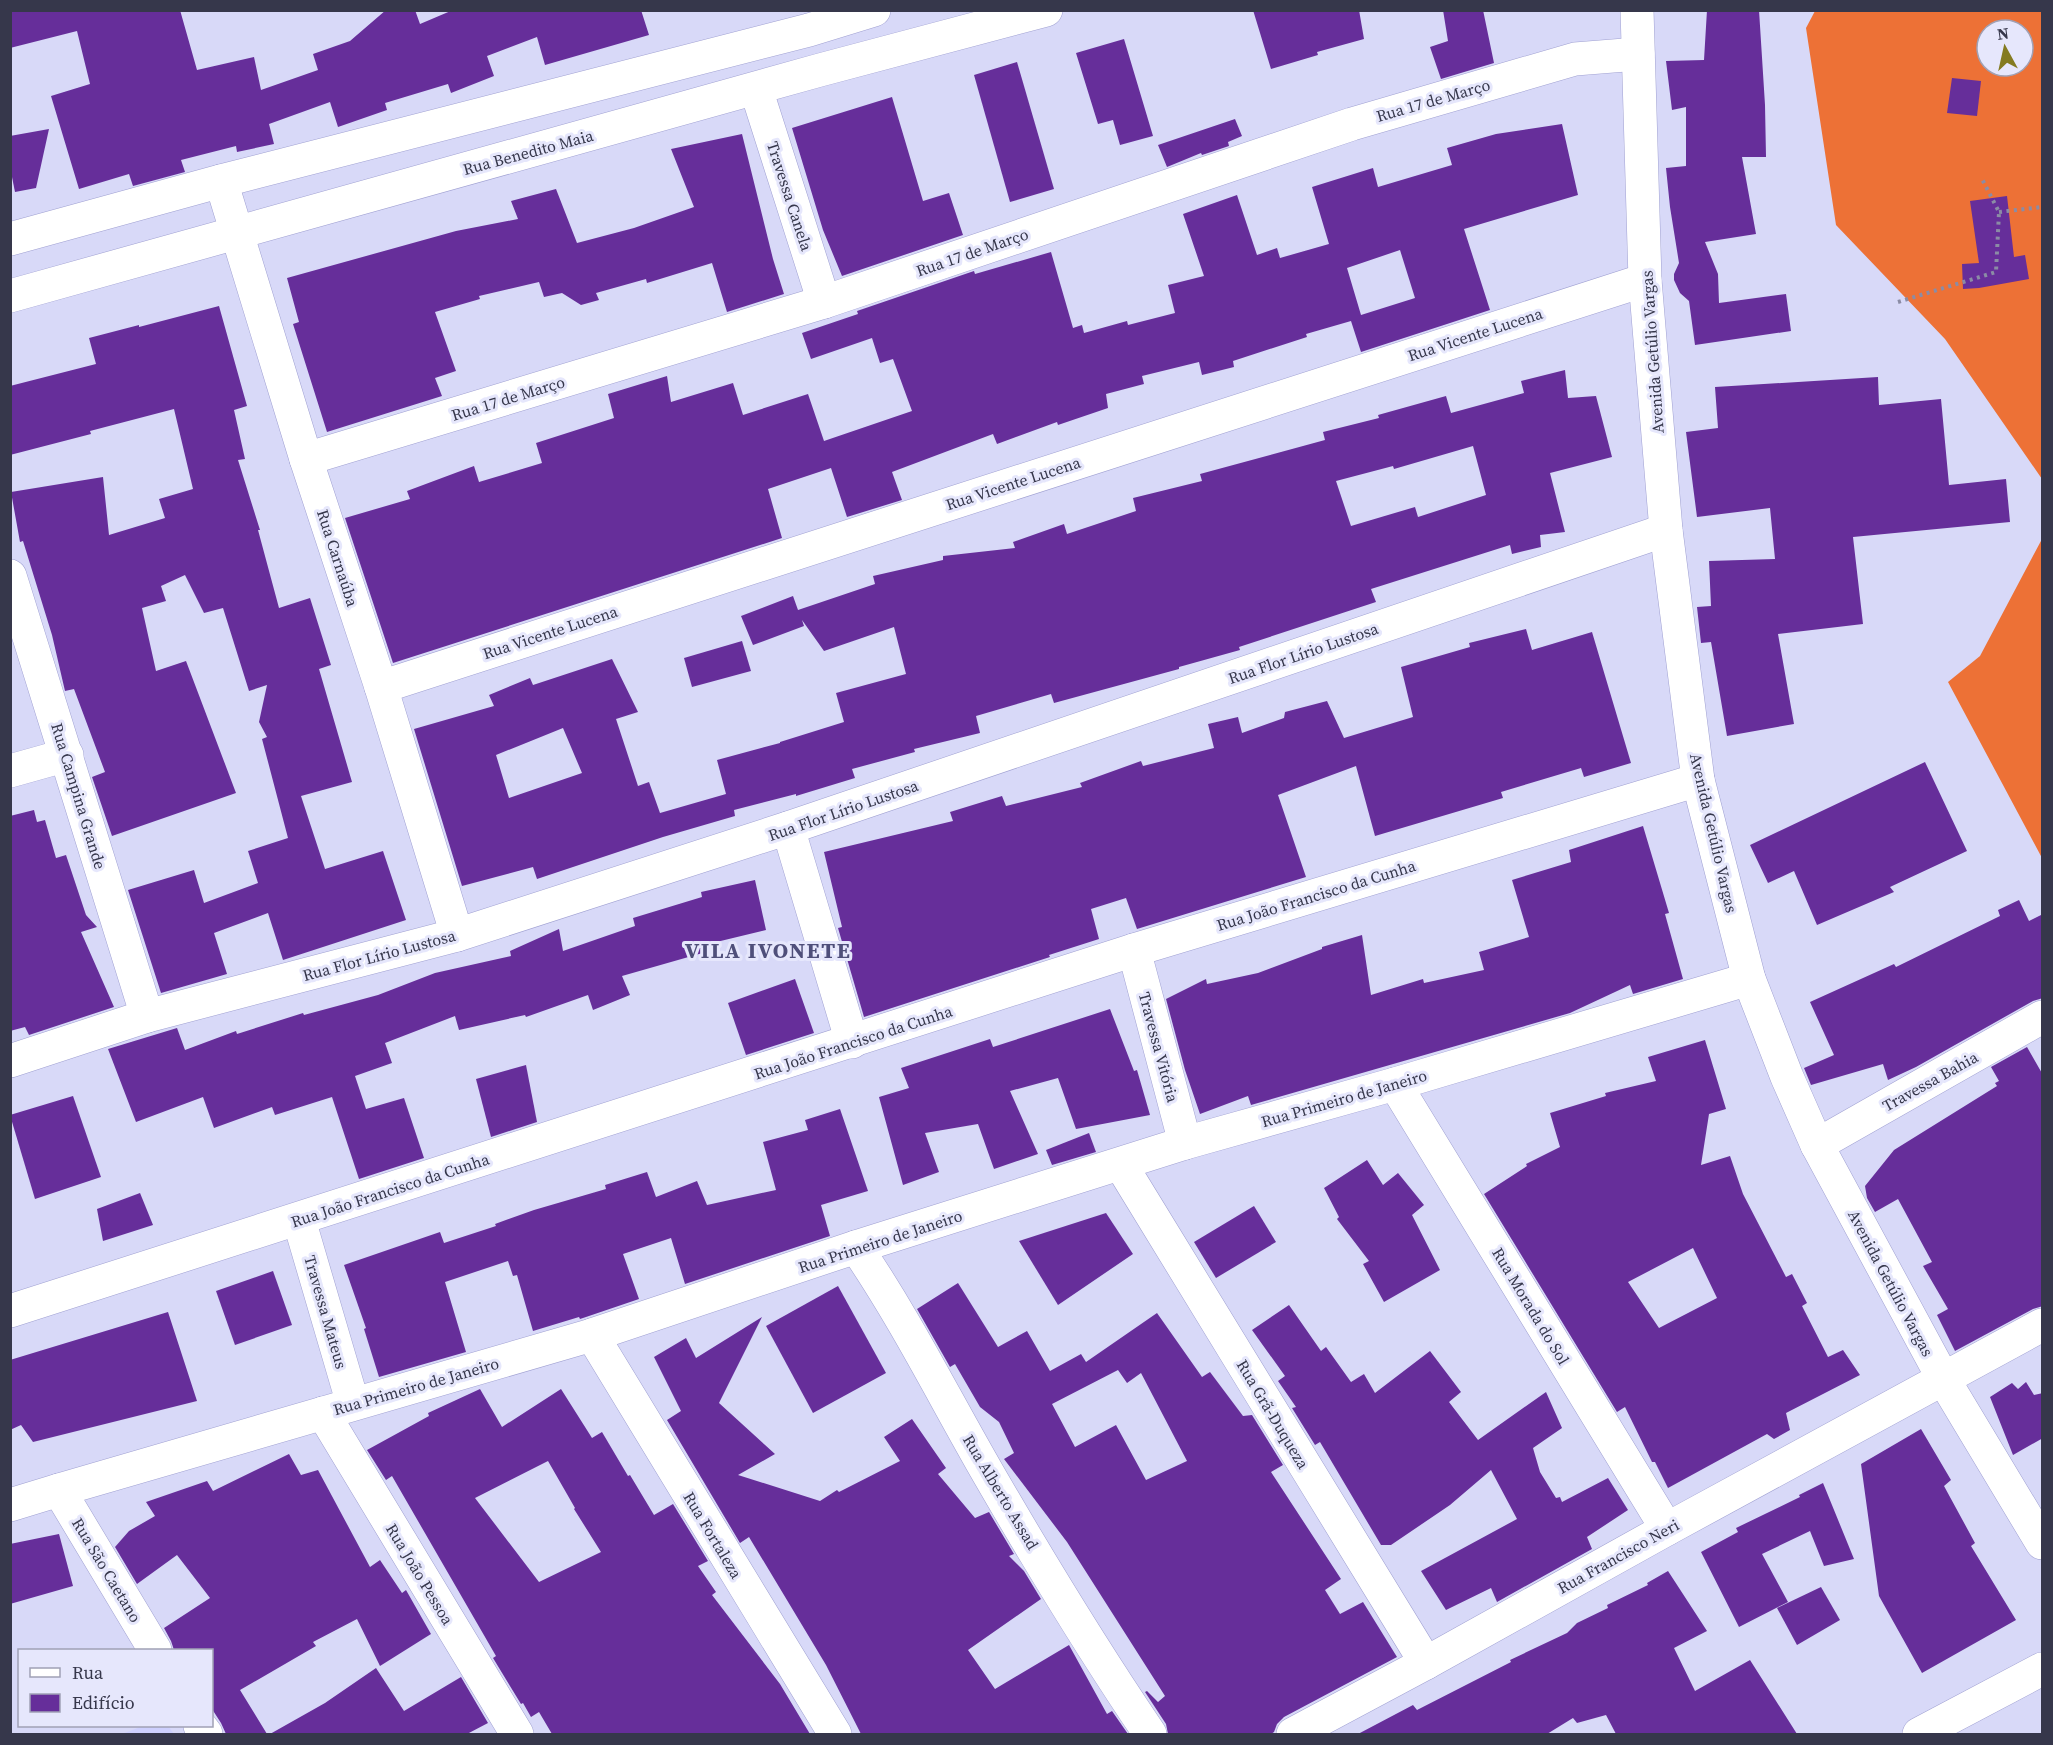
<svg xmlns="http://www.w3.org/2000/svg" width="2053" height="1745" font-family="'Source Serif 4',serif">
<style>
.built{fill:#ced0fe}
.forest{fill:#ed7136;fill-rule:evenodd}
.building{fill:#662e9a;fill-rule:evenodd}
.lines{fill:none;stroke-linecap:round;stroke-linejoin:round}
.minor-casing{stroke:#a0a1d2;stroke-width:34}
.path{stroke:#8b8ca5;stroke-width:4;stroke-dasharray:3 4.5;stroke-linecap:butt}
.minor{stroke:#fff;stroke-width:33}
.labels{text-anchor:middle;stroke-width:6;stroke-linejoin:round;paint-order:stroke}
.street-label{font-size:16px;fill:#36374b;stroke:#e6e7fc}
.district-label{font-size:22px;font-weight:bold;letter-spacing:1.5px;fill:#4f4f7a;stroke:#e6e7fc}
</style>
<rect width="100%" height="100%" fill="#d8d9f8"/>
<!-- built -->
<polygon class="built" points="143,1726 168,1726 174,1734 122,1734"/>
<!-- forest -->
<g class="forest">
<path d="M1815,11H2042V479L1945,339L1836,225L1806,28ZM1987,30H2023V66H1987Z"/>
<polygon points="2042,539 2042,858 1948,682 1980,656"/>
</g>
<!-- building -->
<g class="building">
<polygon points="10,10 180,10 197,70 254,57 261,90 318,70 313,54 350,41 386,10 415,10 420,24 453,10 641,10 649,35 545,65 537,37 487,56 494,76 451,93 448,84 385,103 387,110 338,127 330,102 269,124 274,144 237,152 236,146 181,160 185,172 133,186 129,174 79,189 51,96 90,84 77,31 10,48"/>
<polygon points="1253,10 1359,10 1364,39 1317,52 1318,55 1271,69"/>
<polygon points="1443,10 1483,10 1494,63 1441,79 1430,47 1448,41"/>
<polygon points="1707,10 1759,10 1765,105 1766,157 1742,157 1756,234 1705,242 1718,274 1719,303 1786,294 1791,331 1695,345 1689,301 1680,293 1674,280 1674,274 1679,263 1670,207 1666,168 1686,166 1686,107 1672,110 1666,61 1704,60"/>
<polygon points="1124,39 1153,136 1120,145 1113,120 1098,124 1076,53"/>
<polygon points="1017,62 1054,189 1010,202 974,75"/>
<polygon points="1952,78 1981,81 1977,116 1947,113"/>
<polygon points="892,97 923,201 949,193 963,235 842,276 823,230 792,128"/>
<polygon points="1235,119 1242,136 1228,142 1229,146 1202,155 1201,153 1167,167 1158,145"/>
<path d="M1562,124L1578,195L1464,229L1490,310L1361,352L1351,321L1306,334L1307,337L1233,361L1234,367L1202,375L1199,362L1142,376L1144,384L1106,394L1108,408L1058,425L1057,422L997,444L993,434L892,472L902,500L847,517L831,468L768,489L782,538L393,663L345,518L410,499L407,491L474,466L479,482L542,463L536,443L614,418L608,394L667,376L671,402L733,383L743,415L808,394L824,441L912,411L893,359L880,363L872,338L811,359L802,333L858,314L857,311L974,271L975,274L1051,252L1073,328L1082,325L1084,333L1127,321L1128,325L1175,313L1168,285L1204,276L1183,214L1237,195L1257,255L1277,248L1280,258L1329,244L1312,187L1373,168L1378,187L1452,165L1447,148L1496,134ZM1400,250L1415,298L1361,315L1347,268Z"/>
<polygon points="49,129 36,188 15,192 10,167 10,136"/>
<polygon points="742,134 773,259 784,294 727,312 712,263 647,283 646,279 596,293 599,300 581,305 562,293 544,297 539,282 479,296 480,299 435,312 456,371 435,378 442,396 327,432 293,324 299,322 287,278 456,231 518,219 511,201 556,189 577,243 634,228 694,207 671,149"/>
<polygon points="2007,196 2014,257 2025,255 2029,279 1979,288 1963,289 1962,264 1979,263 1970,201"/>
<polygon points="219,306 247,406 234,410 245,459 238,460 260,530 258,530 279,608 310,598 331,665 319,669 352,782 301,796 325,869 383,851 406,920 283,960 268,913 214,933 227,974 161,993 128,890 194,870 204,903 258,883 248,851 288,838 262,739 267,737 259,722 267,685 249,691 223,608 204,613 185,575 161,586 166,601 142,608 156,671 186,661 236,793 112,836 92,777 105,772 74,689 65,691 52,635 23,541 20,542 11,492 103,477 109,535 165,518 159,499 193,489 174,409 90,431 91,434 10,455 10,386 96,364 89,338 139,325 139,327"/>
<path d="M1565,370L1568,398L1596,396L1612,457L1550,473L1565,532L1540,535L1541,547L1512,554L1510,545L1371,589L1376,602L1239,647L1240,650L1179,667V669L1054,703L1051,694L976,716L980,733L914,749L915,752L852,769L855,778L796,796V794L734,810L735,816L663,837L537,879L533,867L462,886L414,729L494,706L489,695L530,678L533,685L612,659L638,712L616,719L638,786L649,782L660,813L726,794L717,760L780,743V742L844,722L836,693L906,674L894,627L824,651L802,620L804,626L753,645L741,616L793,596L798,610L875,584L873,576L943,560V556L1015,548L1013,542L1064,524L1067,534L1136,511L1133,498L1202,481L1200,474L1325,440L1323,432L1379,418L1378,415L1446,396L1451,413L1524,393L1521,381ZM1473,446L1486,495L1418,517L1415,507L1351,526L1336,481L1393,466L1394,469ZM563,728L582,773L509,798L496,755Z"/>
<polygon points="1878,377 1879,405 1941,399 1949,485 2006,479 2010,522 1853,537 1863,624 1778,634 1794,724 1727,736 1711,642 1701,643 1697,607 1711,606 1709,561 1775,559 1770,508 1697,517 1686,432 1718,428 1715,387"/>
<polygon points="1526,629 1532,650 1592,632 1631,763 1584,777 1581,768 1501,792 1503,798 1375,836 1356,766 1278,795 1306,877 1137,929 1126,898 1091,909 1099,939 1049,955 1050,957 864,1017 838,928 842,927 824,852 953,821 950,812 1002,796 1006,806 1082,787 1080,783 1141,761 1143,766 1214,748 1208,724 1238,717 1242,733 1284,718 1285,712 1327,701 1344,738 1413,717 1401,667 1470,647 1469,643"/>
<polygon points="742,641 751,671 692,687 684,658"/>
<polygon points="1925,762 1967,851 1890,887 1894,892 1817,925 1794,871 1768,883 1750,845"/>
<polygon points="34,810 37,822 45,820 56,858 66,855 86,915 97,927 81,932 114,1007 29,1035 25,1027 10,1031 10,816"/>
<polygon points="1643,826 1669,913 1665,914 1683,979 1633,994 1630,985 1570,1013 1251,1105 1248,1096 1200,1114 1185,1070 1166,999 1206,979 1207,984 1258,973 1322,949 1322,947 1362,935 1371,995 1423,979 1424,983 1484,970 1479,952 1529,937 1512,880 1571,862 1569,850"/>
<polygon points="755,880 766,930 704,945 706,952 622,976 630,995 593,1010 588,995 526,1017 525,1015 459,1030 455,1016 385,1043 392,1063 355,1076 366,1109 404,1098 424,1158 359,1179 332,1097 275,1115 272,1107 214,1128 203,1097 136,1122 108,1049 177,1028 185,1050 236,1031 237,1034 303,1013 304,1015 378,995 435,973 511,956 510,951 559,929 563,951 635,926 633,918 702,897 701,892"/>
<polygon points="2019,900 2029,921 2043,914 2043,998 2033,1001 1916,1067 1888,1080 1883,1064 1811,1085 1804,1068 1834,1055 1810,1002 1894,964 1896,967 2000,916 1998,910"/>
<polygon points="795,979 814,1033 746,1055 728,1003"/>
<polygon points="1110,1009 1134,1071 1137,1070 1150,1115 1076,1129 1058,1078 1010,1091 1038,1154 994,1169 978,1124 925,1133 939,1172 903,1185 879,1097 909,1088 901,1068 990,1039 993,1047"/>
<path d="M1705,1040L1726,1109L1709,1114L1701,1165L1730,1156L1743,1194L1786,1277L1792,1274L1807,1303L1802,1306L1828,1357L1843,1350L1860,1375L1786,1413L1790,1430L1774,1439L1767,1434L1668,1488L1655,1462H1652L1625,1407L1617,1412L1484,1194L1527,1166L1526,1164L1560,1147L1550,1113L1606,1096L1605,1093L1656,1081L1648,1057ZM1693,1248L1717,1298L1659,1328L1628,1282Z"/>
<polygon points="2027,1047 2043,1075 2043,1306 2033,1309 1955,1351 1937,1315 1948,1309 1923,1266 1932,1262 1898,1199 1875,1212 1867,1198 1865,1186 1894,1150 1997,1086 1995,1083 1999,1081 1991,1067"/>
<polygon points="526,1065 537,1122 491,1137 476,1079"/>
<polygon points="73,1096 101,1177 35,1199 10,1115"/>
<polygon points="840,1109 868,1191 821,1205 830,1236 685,1284 671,1238 623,1254 639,1299 586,1317 580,1319 579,1317 533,1331 517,1275 513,1276 508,1261 445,1282 466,1352 379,1377 364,1329 366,1328 344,1265 440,1232 444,1243 496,1226 495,1224 534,1210 606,1189 605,1185 647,1172 656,1197 697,1181 707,1205 776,1190 763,1142 808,1130 805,1120"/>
<polygon points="1089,1133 1096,1152 1052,1165 1046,1150"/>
<polygon points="1367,1160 1383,1185 1398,1173 1424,1205 1412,1215 1440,1270 1384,1302 1363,1264 1369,1261 1337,1219 1339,1217 1324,1188"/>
<polygon points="140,1193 153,1225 103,1241 97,1209"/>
<polygon points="1254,1206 1276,1242 1216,1278 1194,1242"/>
<polygon points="1106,1213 1133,1254 1058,1305 1019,1241"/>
<polygon points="273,1271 292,1325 235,1345 216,1291"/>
<path d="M958,1283L998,1347L1027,1331L1050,1371L1081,1354L1086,1362L1157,1313L1202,1377L1210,1372L1243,1416L1252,1415L1283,1465L1271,1472L1341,1579L1325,1590L1340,1614L1363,1602L1397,1657L1284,1717L1277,1724L1274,1732L1271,1734H1168L1166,1724L1145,1692L1147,1691L1158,1702L1165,1696L1067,1542L1004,1459L1014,1453L999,1422L980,1407L955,1364L950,1367L917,1309ZM1118,1370L1127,1383L1141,1373L1187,1461L1146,1480L1116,1425L1075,1447L1052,1404Z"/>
<polygon points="838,1286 886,1373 813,1413 766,1326"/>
<polygon points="1289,1305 1321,1351 1326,1347 1351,1382 1364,1374 1375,1393 1430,1351 1461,1392 1449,1402 1478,1440 1546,1392 1562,1428 1533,1448 1540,1472 1556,1498 1560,1497 1562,1502 1608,1478 1628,1510 1587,1537 1592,1549 1497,1602 1491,1588 1446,1610 1421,1571 1517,1519 1491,1470 1450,1505 1391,1545 1381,1545 1320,1442 1315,1445 1292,1408 1296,1407 1278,1381 1285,1376 1252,1330"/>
<polygon points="168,1312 197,1401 33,1442 21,1425 10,1430 10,1360"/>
<polygon points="762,1317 719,1403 775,1454 738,1475 820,1501 837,1490 839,1492 900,1461 884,1437 912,1419 946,1468 938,1474 975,1518 989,1512 1014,1554 1009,1556 1024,1571 1041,1599 968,1650 995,1689 1069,1645 1107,1714 1112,1711 1128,1734 861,1734 826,1665 749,1537 740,1543 667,1420 681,1411 654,1357 686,1338 696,1358"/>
<polygon points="2026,1382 2034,1395 2043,1393 2043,1438 2013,1455 1990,1397 2012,1383 2018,1389"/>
<path d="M480,1389L502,1427L561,1389L592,1438L602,1432L628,1476L630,1475L654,1515L673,1504L708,1561L698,1566L716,1592L712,1595L780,1684L810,1734H552L539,1712L531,1717L523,1703L521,1704L493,1658L496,1656L392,1476L386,1480L367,1450L429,1416L428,1413ZM548,1461L575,1508L574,1509L601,1552L539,1582L475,1498Z"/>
<polygon points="1921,1429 1951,1480 1944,1486 1975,1543 1971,1546 2016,1620 1922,1673 1879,1596 1861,1464"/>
<polygon points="289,1454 301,1475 318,1470 370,1567 380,1560 402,1593 406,1590 431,1634 380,1666 357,1619 313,1642 316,1646 240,1690 267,1734 226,1734 221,1723 212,1709 212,1650 174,1650 171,1641 164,1628 210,1598 177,1555 137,1584 115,1547 129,1531 155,1516 146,1502 207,1481 213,1491"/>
<polygon points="1823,1483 1854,1559 1824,1566 1810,1531 1762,1554 1788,1602 1739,1627 1701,1552 1738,1532 1736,1528 1800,1497 1799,1495"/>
<polygon points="59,1534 73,1586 10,1604 10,1544"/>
<polygon points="1668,1571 1707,1631 1674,1648 1695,1691 1750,1660 1797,1734 1616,1734 1606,1715 1577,1723 1573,1718 1547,1734 1358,1734 1413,1705 1417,1710 1511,1662 1510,1660 1567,1633 1577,1623 1608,1608 1607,1605 1648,1585 1647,1583"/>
<polygon points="1821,1587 1840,1620 1797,1645 1777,1608"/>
<polygon points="376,1668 404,1711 461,1677 488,1723 467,1734 270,1734 325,1703"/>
</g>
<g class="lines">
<!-- minor casing -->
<g class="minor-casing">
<g id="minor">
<polyline points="1637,10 1645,280 1666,530 1698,780 1749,979 1787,1077 1817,1145 1944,1380 2042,1543"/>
<polyline points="756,89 824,302"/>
<polyline points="221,181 306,459 381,687 457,935"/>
<polyline points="10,239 221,181 809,30 874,10"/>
<polyline points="10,296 820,70 1046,10"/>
<polyline points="306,459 824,302 1352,124 1575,59 1638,54"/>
<polyline points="10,576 147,1016"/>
<polyline points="381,687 1645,280"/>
<polyline points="10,771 67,755"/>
<polyline points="788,828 852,1042"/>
<polyline points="1134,950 1185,1143"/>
<polyline points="10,1061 147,1016 457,935 788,828 1666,530"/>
<polyline points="1395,1084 1667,1529"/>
<polyline points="1817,1145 2042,1017"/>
<polyline points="1121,1165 1426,1663"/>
<polyline points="299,1220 353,1404"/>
<path d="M856,1247C906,1320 945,1399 989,1475C1040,1563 1093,1650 1150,1734"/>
<polyline points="10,1311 1134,950 1698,780"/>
<polyline points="592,1335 835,1734"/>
<polyline points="323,1413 517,1734"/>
<polyline points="59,1490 155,1650"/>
<polyline points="10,1505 59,1490 592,1335 856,1247 1185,1143 1395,1084 1749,979"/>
<polyline points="200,1726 206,1734"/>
<polyline points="1293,1734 1426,1663 1667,1529 2042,1325"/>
<polyline points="1919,1734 2042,1669"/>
</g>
</g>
<!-- path -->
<g class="path">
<polyline points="2011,12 2011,10"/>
<polyline points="1999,212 2042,207"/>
<polyline points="1898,302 1996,272 1999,212 1981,177"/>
</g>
<!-- minor -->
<use href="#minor" class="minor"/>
</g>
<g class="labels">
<!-- street labels -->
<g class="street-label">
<text transform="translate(1433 100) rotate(-16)" y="6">Rua 17 de Março</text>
<text transform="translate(528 152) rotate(-15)" y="6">Rua Benedito Maia</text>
<text transform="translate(790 196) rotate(72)" y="6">Travessa Canela</text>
<text transform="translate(972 252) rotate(-19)" y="6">Rua 17 de Março</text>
<text transform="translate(1475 334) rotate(-18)" y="6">Rua Vicente Lucena</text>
<text transform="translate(1652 352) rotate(-94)" y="6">Avenida Getúlio Vargas</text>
<text transform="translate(508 398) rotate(-17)" y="6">Rua 17 de Março</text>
<text transform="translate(1013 483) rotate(-18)" y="6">Rua Vicente Lucena</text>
<text transform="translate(338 558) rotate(72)" y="6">Rua Carnaúba</text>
<text transform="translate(550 632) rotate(-18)" y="6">Rua Vicente Lucena</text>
<text transform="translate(1303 653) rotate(-19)" y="6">Rua Flor Lírio Lustosa</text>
<text transform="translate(79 796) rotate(73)" y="6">Rua Campina Grande</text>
<text transform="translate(843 810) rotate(-19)" y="6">Rua Flor Lírio Lustosa</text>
<text transform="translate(1714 833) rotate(77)" y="6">Avenida Getúlio Vargas</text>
<text transform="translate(1316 895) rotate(-17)" y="6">Rua João Francisco da Cunha</text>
<text transform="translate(379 955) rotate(-15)" y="6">Rua Flor Lírio Lustosa</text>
<text transform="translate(853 1042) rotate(-18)" y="6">Rua João Francisco da Cunha</text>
<text transform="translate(1159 1047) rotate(75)" y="6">Travessa Vitória</text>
<text transform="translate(1930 1081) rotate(-29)" y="6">Travessa Bahia</text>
<text transform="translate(1344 1098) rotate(-16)" y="6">Rua Primeiro de Janeiro</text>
<text transform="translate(390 1190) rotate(-18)" y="6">Rua João Francisco da Cunha</text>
<text transform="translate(880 1241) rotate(-18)" y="6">Rua Primeiro de Janeiro</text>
<text transform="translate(1891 1283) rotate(62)" y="6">Avenida Getúlio Vargas</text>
<text transform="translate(1531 1306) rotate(59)" y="6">Rua Morada do Sol</text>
<text transform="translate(326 1312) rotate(74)" y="6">Travessa Mateus</text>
<text transform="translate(416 1386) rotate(-16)" y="6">Rua Primeiro de Janeiro</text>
<text transform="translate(1273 1414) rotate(59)" y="6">Rua Grã-Duqueza</text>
<text transform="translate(1001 1492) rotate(59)" y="6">Rua Alberto Assad</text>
<text transform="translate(713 1535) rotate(59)" y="6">Rua Fortaleza</text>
<text transform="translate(1618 1556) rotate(-29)" y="6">Rua Francisco Neri</text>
<text transform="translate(107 1570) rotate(59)" y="6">Rua São Caetano</text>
<text transform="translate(420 1574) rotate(59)" y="6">Rua João Pessoa</text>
</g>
<!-- district labels -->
<g class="district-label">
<text x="768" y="958">VILA IVONETE</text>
</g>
</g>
<!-- border -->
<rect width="2053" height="1745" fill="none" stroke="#36374b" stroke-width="24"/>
<!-- legend -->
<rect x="18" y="1649" width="195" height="78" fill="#e6e7fc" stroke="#a0a1b5" stroke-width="1.5"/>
<rect x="30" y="1668" width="30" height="9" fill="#ffffff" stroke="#a0a1b5" stroke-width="1.5"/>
<text x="72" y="1679" font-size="18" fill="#36374b">Rua</text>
<rect x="30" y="1694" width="30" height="18" fill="#662e9a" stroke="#a0a1b5" stroke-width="1.5"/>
<text x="72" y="1709" font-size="18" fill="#36374b">Edifício</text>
<!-- north arrow -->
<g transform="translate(2005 48) rotate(352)"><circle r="28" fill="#e6e7fc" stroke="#a0a1b5" stroke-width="1.5"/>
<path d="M0-4.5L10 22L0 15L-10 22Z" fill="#847b21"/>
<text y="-9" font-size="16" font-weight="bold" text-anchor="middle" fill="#36374b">N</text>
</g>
</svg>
